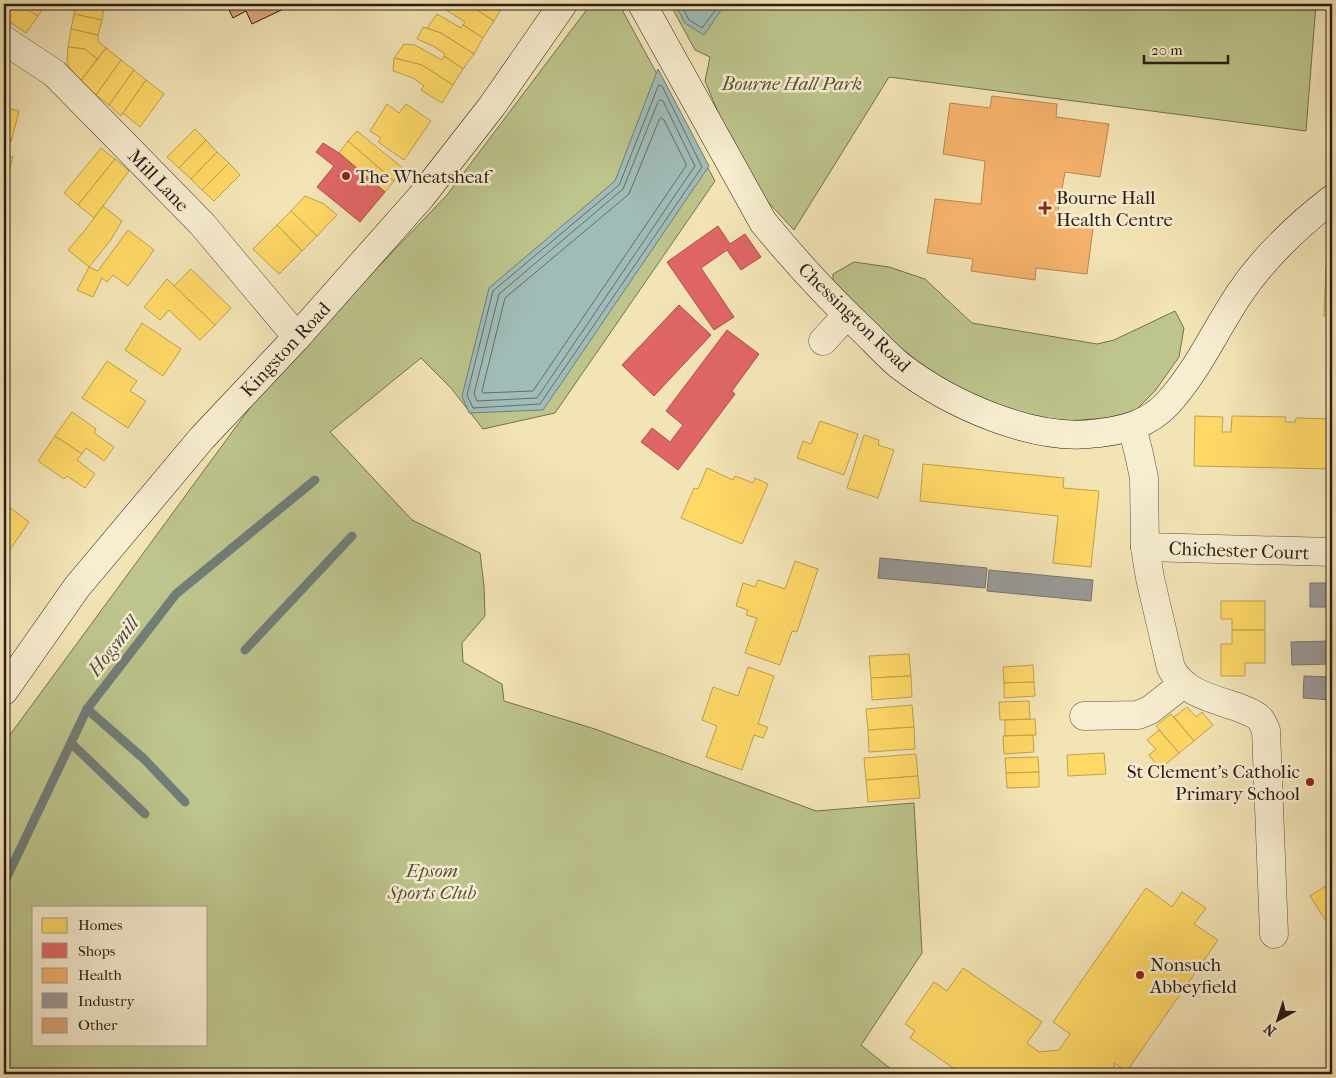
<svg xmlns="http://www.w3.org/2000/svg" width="1336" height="1078" font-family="'IM FELL French Canon',serif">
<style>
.green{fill:#bdc48c;stroke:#747150;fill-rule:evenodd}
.water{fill:#a0bcb8;stroke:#717d77}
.homes{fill:#ffd966;stroke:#bfa14e}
.shops{fill:#e06666;stroke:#a9504e}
.health{fill:#f6b26b;stroke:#b98651}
.industry{fill:#999;stroke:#787471}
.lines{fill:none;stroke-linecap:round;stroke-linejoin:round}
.shore{stroke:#656d66;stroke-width:1}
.stream{stroke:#717d77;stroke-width:9}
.building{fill:#dca578;stroke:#2a1e15}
.street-casing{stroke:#5c503d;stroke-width:29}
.secondary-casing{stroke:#2a1e15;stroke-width:29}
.street{stroke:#f7edd0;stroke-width:28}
.secondary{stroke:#f7edd0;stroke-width:28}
.poi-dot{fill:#8f2418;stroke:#f7edd0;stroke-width:2}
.labels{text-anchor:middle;stroke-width:5;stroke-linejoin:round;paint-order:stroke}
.park-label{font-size:19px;font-style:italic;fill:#565039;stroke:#f7edd0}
.poi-label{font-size:19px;fill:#2a1e15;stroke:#f7edd0;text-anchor:start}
.street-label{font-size:19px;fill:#2a1e15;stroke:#f7edd0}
.water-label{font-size:20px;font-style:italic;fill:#4d4d46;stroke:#f7edd0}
</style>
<rect width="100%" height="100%" fill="#f3e4b6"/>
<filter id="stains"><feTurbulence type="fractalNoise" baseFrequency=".004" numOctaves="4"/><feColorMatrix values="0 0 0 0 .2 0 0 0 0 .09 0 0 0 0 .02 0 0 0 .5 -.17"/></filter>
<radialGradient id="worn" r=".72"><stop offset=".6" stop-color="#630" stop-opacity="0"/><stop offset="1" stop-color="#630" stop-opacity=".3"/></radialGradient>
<!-- green -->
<g class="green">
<path d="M591,4H619L715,181L555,413L483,429L451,388L421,358L330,432L412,520L480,553L484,586L485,616L462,643L463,662L502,684L504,701L595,729L816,811L914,803L922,953L861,1045L897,1074H4V743L271,379L447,195ZM34,907H206V1044H34Z"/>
<polygon points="670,4 1316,4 1306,131 889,77 794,230 754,187 731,143 705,81 710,57 695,50"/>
<polygon points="854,262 889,267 925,279 972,323 1097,344 1114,340 1175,311 1184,328 1179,357 1155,391 1135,411 1107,418 1067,421 1028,416 964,394 917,361 882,332 833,282 833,274"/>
</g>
<!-- water -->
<g class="water">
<polygon points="675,4 725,4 704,35 685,23"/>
<polygon points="658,69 709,166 543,410 469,413 462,396 489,288 615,181"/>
</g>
<!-- homes -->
<g class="homes">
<polygon points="4,4 18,4 38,16 26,33 4,18"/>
<polygon points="18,4 46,4 38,16"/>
<polygon points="75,4 104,4 102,20 74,14"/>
<polygon points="442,4 468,4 494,21 483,38 463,25 465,22 440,6"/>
<polygon points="468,4 504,4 494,21"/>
<polygon points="74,14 102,20 98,35 71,29"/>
<polygon points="437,14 461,28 463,25 483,38 474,54 441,33 427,28"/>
<polygon points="423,27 441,33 474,54 463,69 444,56 445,54 433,46 417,39"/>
<polygon points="71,29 98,35 98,41 106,48 97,59 85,49 68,47"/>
<polygon points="404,44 415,45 442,60 444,56 463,69 453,85 422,65 394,58"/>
<polygon points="68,47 85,49 97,59 80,82 67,64"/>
<polygon points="106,48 121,60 96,95 80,82"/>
<polygon points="1332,55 1332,80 1328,79"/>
<polygon points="394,58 422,65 453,85 442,103 421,90 424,86 413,78 393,71"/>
<polygon points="121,60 134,70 109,105 96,95"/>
<polygon points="134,70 146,80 121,116 109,105"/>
<polygon points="146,80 164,94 140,127 123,113"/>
<polygon points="387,104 399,113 406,104 431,121 404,160 378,142 381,138 370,131"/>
<polygon points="4,107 19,111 11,142 4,139"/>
<polygon points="195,129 206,140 179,168 167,157"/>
<polygon points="357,131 404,169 394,181 348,141"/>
<polygon points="206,140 217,152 191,179 179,168"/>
<polygon points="348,141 394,181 385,192 339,153"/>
<polygon points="101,148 115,159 78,205 64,193"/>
<polygon points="217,152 229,163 202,190 191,179"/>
<polygon points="4,154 13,157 5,187 4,187"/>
<polygon points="115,159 129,171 94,218 78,205"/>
<polygon points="229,163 240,175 214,201 202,190"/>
<polygon points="305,196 324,204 337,215 317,236 291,211"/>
<polygon points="103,206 122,221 110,241 89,267 68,250 85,230"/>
<polygon points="291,211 317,236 302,251 277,225"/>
<polygon points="277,225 302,251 279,274 253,249"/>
<polygon points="128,230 154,250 128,286 113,275 107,282 102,278 93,297 77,290 89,267 98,271"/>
<polygon points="1326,268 1332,269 1332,316 1324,316"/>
<polygon points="191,269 231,308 215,325 174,286"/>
<polygon points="167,279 215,325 200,340 169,310 160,320 144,307"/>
<polygon points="142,323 181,349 163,376 125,350"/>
<polygon points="107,361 137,381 130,391 146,401 128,428 82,398"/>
<polygon points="72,412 96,429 94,433 114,447 104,461 86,448 82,454 55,436"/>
<polygon points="1195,416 1223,417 1222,432 1231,432 1232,416 1286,417 1285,422 1295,422 1296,418 1332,419 1332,469 1194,466"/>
<polygon points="820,421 858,434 844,475 797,458 803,441 811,444"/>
<polygon points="864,435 879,440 878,445 894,450 878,498 847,488"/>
<polygon points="55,436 82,454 77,460 95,474 85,488 67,476 64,479 38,461"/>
<polygon points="923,464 1064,478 1063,488 1099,491 1091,567 1053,563 1058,516 920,501"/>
<polygon points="707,468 733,480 735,476 753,483 755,478 768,484 742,544 681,518 694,488 698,489"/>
<polygon points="4,503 29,522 4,558"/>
<polygon points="795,561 818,569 797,632 792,631 780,665 745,653 757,618 746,615 748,610 736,606 743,583 755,587 758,580 785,589"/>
<polygon points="1221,601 1265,601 1265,630 1232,630 1232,619 1221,619"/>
<polygon points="1232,630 1265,630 1265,663 1245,663 1245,676 1221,676 1221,644 1232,644"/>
<polygon points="909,654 911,676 871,678 869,656"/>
<polygon points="1033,665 1034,682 1004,683 1003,667"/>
<polygon points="748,667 774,676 758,724 768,727 763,738 754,735 742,770 706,757 717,726 702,720 713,687 738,696"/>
<polygon points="911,676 912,697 872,700 871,678"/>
<polygon points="1034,682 1035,696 1004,698 1004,683"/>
<polygon points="1029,701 1030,719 1000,720 999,702"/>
<polygon points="912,705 914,727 868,730 866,709"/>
<polygon points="1187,707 1196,717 1202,712 1213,725 1194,741 1174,717"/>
<polygon points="1171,714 1194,741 1179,753 1156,726"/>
<polygon points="1035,719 1036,735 1005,736 1005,720"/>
<polygon points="914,727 915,749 869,752 868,730"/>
<polygon points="1159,730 1179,753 1160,769 1149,755 1156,749 1147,740"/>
<polygon points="1033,735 1034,752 1004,754 1003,736"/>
<polygon points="1104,753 1106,774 1068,776 1067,755"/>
<polygon points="916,754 918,776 866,780 864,758"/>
<polygon points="1038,757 1039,772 1006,773 1005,758"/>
<polygon points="1039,772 1039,787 1007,788 1006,773"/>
<polygon points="918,776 920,798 868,802 866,780"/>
<polygon points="1332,882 1332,931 1310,896"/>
<polygon points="1146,888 1172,907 1182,892 1206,908 1194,924 1218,940 1127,1071 1114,1063 1115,1074 962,1074 910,1038 915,1031 905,1024 934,982 947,991 963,968 1042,1022 1027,1043 1039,1052 1059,1050 1070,1034 1053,1022"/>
</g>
<!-- shops -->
<g class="shops">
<polygon points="323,143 339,153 385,192 360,222 317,187 334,166 316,152"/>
<polygon points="718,226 730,244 745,234 761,257 741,270 727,250 701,268 734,317 714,330 667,262"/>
<polygon points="679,305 711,335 654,396 622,365"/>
<polygon points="727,330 759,354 732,391 735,394 678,470 641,442 652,428 670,442 683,425 666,411"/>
</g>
<!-- health -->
<polygon class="health" points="992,96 1057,104 1056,117 1109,124 1100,177 1065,172 1057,217 1094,221 1087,274 1036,268 1035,280 971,271 973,259 927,253 935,199 981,204 985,161 943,154 950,103 990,108"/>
<!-- industry -->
<g class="industry">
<polygon points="880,558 987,568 985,588 878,578"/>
<polygon points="989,570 1093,580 1091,601 987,591"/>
<rect x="1310" y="583" width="22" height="24"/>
<polygon points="1332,641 1332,664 1292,665 1291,642"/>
<polygon points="1304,676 1332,677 1332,700 1303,698"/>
</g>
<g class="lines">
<!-- shore -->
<g class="shore">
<polyline points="681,4 689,20 702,28 720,4"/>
<polygon points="659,85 662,86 702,167 540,404 473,408 467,395 493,291 619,185"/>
<polygon points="660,100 663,101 695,166 537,398 477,401 474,394 499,294 623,189 658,102"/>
<polygon points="661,118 664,120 686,164 686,166 533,391 483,393 482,391 505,298 629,194 659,120"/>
</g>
<!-- stream -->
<g class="stream">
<polyline points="245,650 352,536"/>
<polyline points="87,709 144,759 185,802"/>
<polyline points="71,743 145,814"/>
<polyline points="4,883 87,709 176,594 315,480"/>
</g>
</g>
<!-- building -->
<polygon class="building" points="226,4 294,4 252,24 246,11 233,18"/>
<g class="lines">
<!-- street casing -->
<g class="street-casing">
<g id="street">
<polyline points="4,40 54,73 115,135 202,224 297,337"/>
<polyline points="823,341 847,315"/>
<path d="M1132,427L1139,454L1144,478L1145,547L1150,578L1171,668C1184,694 1215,699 1240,708C1247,711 1256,714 1260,719C1263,722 1264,727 1266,730L1274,934"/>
<polyline points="1145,547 1332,552"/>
<polyline points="1084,716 1138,715 1150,710 1183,684"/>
</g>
</g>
<!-- secondary casing -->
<g class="secondary-casing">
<g id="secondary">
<path d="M642,4L763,222C795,261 830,299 866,333C877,344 887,355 899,365C949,404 1035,443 1099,433C1125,430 1148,424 1167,404C1197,372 1215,330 1240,293C1265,256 1297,226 1332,199"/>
<polyline points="4,691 77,587 202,438 297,337 421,197 492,106 563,4"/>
</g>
</g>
<!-- street -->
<use href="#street" class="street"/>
<!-- secondary -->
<use href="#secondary" class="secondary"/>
</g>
<!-- markers -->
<g class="poi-dot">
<circle cx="346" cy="176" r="5"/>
<path d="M1042.5 200.5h5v5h5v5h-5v5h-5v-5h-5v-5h5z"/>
<circle cx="1310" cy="782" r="5"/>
<circle cx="1140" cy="975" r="5"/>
</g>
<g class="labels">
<!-- park labels -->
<g class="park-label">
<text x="792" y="90">Bourne Hall Park</text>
<text x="432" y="877">Epsom<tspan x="432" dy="22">Sports Club</tspan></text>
</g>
<!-- poi labels -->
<g class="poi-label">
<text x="356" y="183">The Wheatsheaf</text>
<text x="1056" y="204">Bourne Hall<tspan x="1056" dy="22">Health Centre</tspan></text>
<text x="1300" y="778" text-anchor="end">St Clement's Catholic<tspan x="1300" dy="22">Primary School</tspan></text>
<text x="1150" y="971">Nonsuch<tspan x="1150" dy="22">Abbeyfield</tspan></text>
</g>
<!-- street labels -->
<g class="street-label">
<text transform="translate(159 180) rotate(46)" y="7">Mill Lane</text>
<text transform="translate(855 317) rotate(44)" y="7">Chessington Road</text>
<text transform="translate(285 349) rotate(-47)" y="7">Kingston Road</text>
<text transform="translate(1239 550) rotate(2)" y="7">Chichester Court</text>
</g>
<!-- water labels -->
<g class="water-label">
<text transform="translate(113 646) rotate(-52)" y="7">Hogsmill</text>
</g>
</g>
<!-- margin -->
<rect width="1336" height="1078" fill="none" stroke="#f3e4b6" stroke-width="20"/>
<rect x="5" y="5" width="1326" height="1068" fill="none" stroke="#2a1e15" stroke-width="2.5"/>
<rect x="10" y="10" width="1316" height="1058" fill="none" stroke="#2a1e15"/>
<!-- legend -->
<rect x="32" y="906" width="175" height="140" fill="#f7edd0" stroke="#a59a85"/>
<rect x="42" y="918" width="25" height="15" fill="#ffd966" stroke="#a59a85"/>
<text x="78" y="930" font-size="15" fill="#2a1e15">Homes</text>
<rect x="42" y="943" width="25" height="15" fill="#e06666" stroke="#a59a85"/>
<text x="78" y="956" font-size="15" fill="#2a1e15">Shops</text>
<rect x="42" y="968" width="25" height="15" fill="#f6b26b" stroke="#a59a85"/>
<text x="78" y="980" font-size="15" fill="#2a1e15">Health</text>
<rect x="42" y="993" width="25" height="15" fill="#999999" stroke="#a59a85"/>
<text x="78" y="1006" font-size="15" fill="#2a1e15">Industry</text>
<rect x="42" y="1018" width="25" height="15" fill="#dca578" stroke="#a59a85"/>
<text x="78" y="1030" font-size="15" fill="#2a1e15">Other</text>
<!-- north arrow -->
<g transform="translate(1278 1020) rotate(219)" stroke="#f7edd0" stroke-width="4" paint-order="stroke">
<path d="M0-4L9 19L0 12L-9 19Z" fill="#2a1e15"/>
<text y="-8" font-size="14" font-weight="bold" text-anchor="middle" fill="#2a1e15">N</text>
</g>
<!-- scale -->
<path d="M1144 55v8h84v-8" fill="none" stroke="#2a1e15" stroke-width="2.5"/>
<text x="1151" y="55" font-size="15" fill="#2a1e15" stroke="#f7edd0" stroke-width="4" paint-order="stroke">20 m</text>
<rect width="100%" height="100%" filter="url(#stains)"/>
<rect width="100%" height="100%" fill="url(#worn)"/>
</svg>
